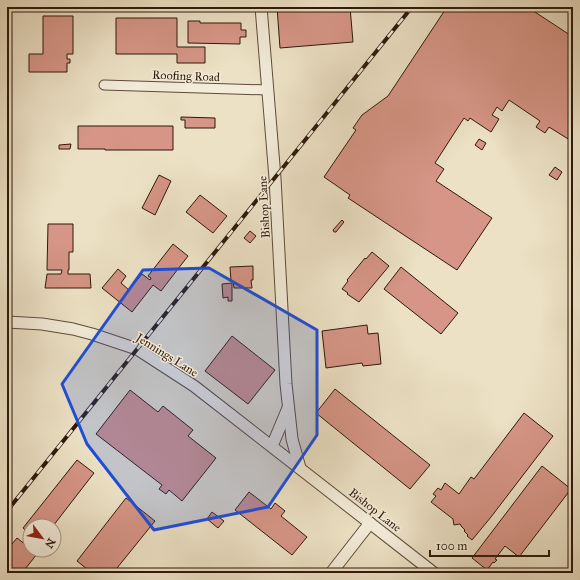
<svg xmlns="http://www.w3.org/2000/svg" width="580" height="580" font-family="'IM FELL Great Primer',serif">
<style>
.building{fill:#d69586;stroke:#2e190b}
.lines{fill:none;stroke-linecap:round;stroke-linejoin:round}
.minor-casing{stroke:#5e4b3a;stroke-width:11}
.tertiary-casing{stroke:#5e4b3a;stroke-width:13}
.minor{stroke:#f3ecd9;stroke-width:9}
.tertiary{stroke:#f3ecd9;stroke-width:11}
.rail-casing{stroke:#2e190b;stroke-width:4}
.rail{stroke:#f3ecd9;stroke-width:2.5;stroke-dasharray:8;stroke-linecap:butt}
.marked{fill:#1d4ed8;fill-opacity:0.2;stroke:#1d4ed8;stroke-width:3;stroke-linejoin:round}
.labels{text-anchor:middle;stroke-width:3;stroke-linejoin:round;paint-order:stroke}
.street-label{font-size:12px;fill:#2e190b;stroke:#f3ecd9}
</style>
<rect width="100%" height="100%" fill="#ece1c5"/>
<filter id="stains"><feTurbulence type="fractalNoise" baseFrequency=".005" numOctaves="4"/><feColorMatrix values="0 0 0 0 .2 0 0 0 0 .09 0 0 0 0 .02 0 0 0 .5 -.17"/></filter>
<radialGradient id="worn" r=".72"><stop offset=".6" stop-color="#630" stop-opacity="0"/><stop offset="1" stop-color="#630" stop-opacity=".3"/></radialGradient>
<!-- building -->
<g class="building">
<polygon points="277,7 350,7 353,42 280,48"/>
<polygon points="447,7 538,7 535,12 573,37 573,142 549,127 545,133 536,127 540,121 509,100 502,111 497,107 492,115 499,119 491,132 470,118 468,121 464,118 435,163 444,169 436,181 492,218 457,270 348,198 350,195 324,177 356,130 353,128 362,115 388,96"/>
<polygon points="43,16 73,16 73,54 67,54 67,59 70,59 70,63 67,63 67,72 29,72 29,54 43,54"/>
<polygon points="116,18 177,18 177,47 205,47 205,63 177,63 177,54 116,54"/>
<polygon points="188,21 200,21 200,23 241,23 241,30 246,30 246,37 240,37 240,44 188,43"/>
<polygon points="181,117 215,118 215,128 185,128 185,120 181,120"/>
<polygon points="78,126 173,126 173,150 105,150 105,149 78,149"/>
<polygon points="479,139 486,143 482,150 475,145"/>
<polygon points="71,144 70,149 59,149 59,145"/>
<polygon points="555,167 562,172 557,180 549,175"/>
<polygon points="159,175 171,181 155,215 142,208"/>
<polygon points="200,195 227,216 213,233 186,212"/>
<polygon points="342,220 344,222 336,232 334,232 333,230"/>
<polygon points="48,224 73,224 73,252 69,252 69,270 68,270 68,274 90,274 91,288 45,288 47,274 61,274 62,270 47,270"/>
<polygon points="250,231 256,236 250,243 244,238"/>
<polygon points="173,244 188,256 161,291 153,285 132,312 102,288 118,269 126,276 121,283 129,290 142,274 150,280 151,278 148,276"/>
<polygon points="372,252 389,266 359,302 347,294 348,293 342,289 348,281 347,280 365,258 366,259"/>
<polygon points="253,266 253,280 251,280 252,288 234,288 233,281 231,281 230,267"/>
<polygon points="401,267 458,313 441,334 384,289"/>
<polygon points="232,283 232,301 228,301 228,297 223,298 222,284"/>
<polygon points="367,325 368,334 378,333 381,364 363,366 362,363 326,368 322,331"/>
<polygon points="232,336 275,370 248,404 205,371"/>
<polygon points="335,389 430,465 410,489 316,413"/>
<polygon points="130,390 158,412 163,406 193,430 188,436 216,458 182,501 169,490 166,494 159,489 162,485 96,434"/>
<polygon points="524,413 553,436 491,517 472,540 467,536 468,535 464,531 465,530 461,526 461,525 460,524 454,525 453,519 431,502 436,496 433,494 438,488 441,490 445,483 459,494 471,477 474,479"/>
<polygon points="77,460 94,473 53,526 30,526 30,534 23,528"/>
<polygon points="542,466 571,489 519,557 505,546 495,559 497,560 494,563 493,562 487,570 472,558"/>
<polygon points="249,492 271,509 275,503 285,511 281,516 307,537 292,555 235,510"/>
<polygon points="126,498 155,521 113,573 92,573 77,561"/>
<polygon points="212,512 224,521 218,528 207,519"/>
<polygon points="17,538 30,548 30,550 33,550 37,554 22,573 7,573 7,550"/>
</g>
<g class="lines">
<!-- minor casing -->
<g class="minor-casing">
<polyline id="minor" points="104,85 267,90"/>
</g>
<!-- tertiary casing -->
<g class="tertiary-casing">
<g id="tertiary">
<polyline points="261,7 275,178 286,384 292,439 300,468"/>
<polyline points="7,322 42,324 73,329 92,334 137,349 194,386 434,573"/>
<polyline points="272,446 288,408"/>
<polyline points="331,573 370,523"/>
</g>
</g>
<!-- minor -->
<use href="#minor" class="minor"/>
<!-- tertiary -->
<use href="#tertiary" class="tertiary"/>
<!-- rail casing -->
<g class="rail-casing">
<polyline id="rail" points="7,511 412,7"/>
</g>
<!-- rail -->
<use href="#rail" class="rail"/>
</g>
<!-- marked area -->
<path class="marked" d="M209,268L317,330V435L268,507L154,530L87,444L62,384L143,270Z"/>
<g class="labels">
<!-- street labels -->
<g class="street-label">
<text transform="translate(186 76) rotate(2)" y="4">Roofing Road</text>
<text transform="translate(264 207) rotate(-93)" y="4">Bishop Lane</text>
<text transform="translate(167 355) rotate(32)" y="4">Jennings Lane</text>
<text transform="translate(375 510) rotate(38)" y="4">Bishop Lane</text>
</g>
</g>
<!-- margin -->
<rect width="580" height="580" fill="none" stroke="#ece1c5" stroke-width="24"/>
<rect x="8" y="8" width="564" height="564" fill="none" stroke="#2e190b" stroke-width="2"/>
<rect x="12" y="12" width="556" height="556" fill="none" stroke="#2e190b"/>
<!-- north arrow -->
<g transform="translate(42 538) rotate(122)"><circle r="19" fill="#f3ecd9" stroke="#a49887"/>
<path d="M0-3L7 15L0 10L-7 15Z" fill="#8f2418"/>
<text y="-6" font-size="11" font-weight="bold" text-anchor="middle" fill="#2e190b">N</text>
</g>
<!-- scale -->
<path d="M430 550v6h119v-6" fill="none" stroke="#2e190b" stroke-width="2"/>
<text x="436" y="550" font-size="12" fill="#2e190b" stroke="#f3ecd9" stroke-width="3" paint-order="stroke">100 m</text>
<rect width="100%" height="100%" filter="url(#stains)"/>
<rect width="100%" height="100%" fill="url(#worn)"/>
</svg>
